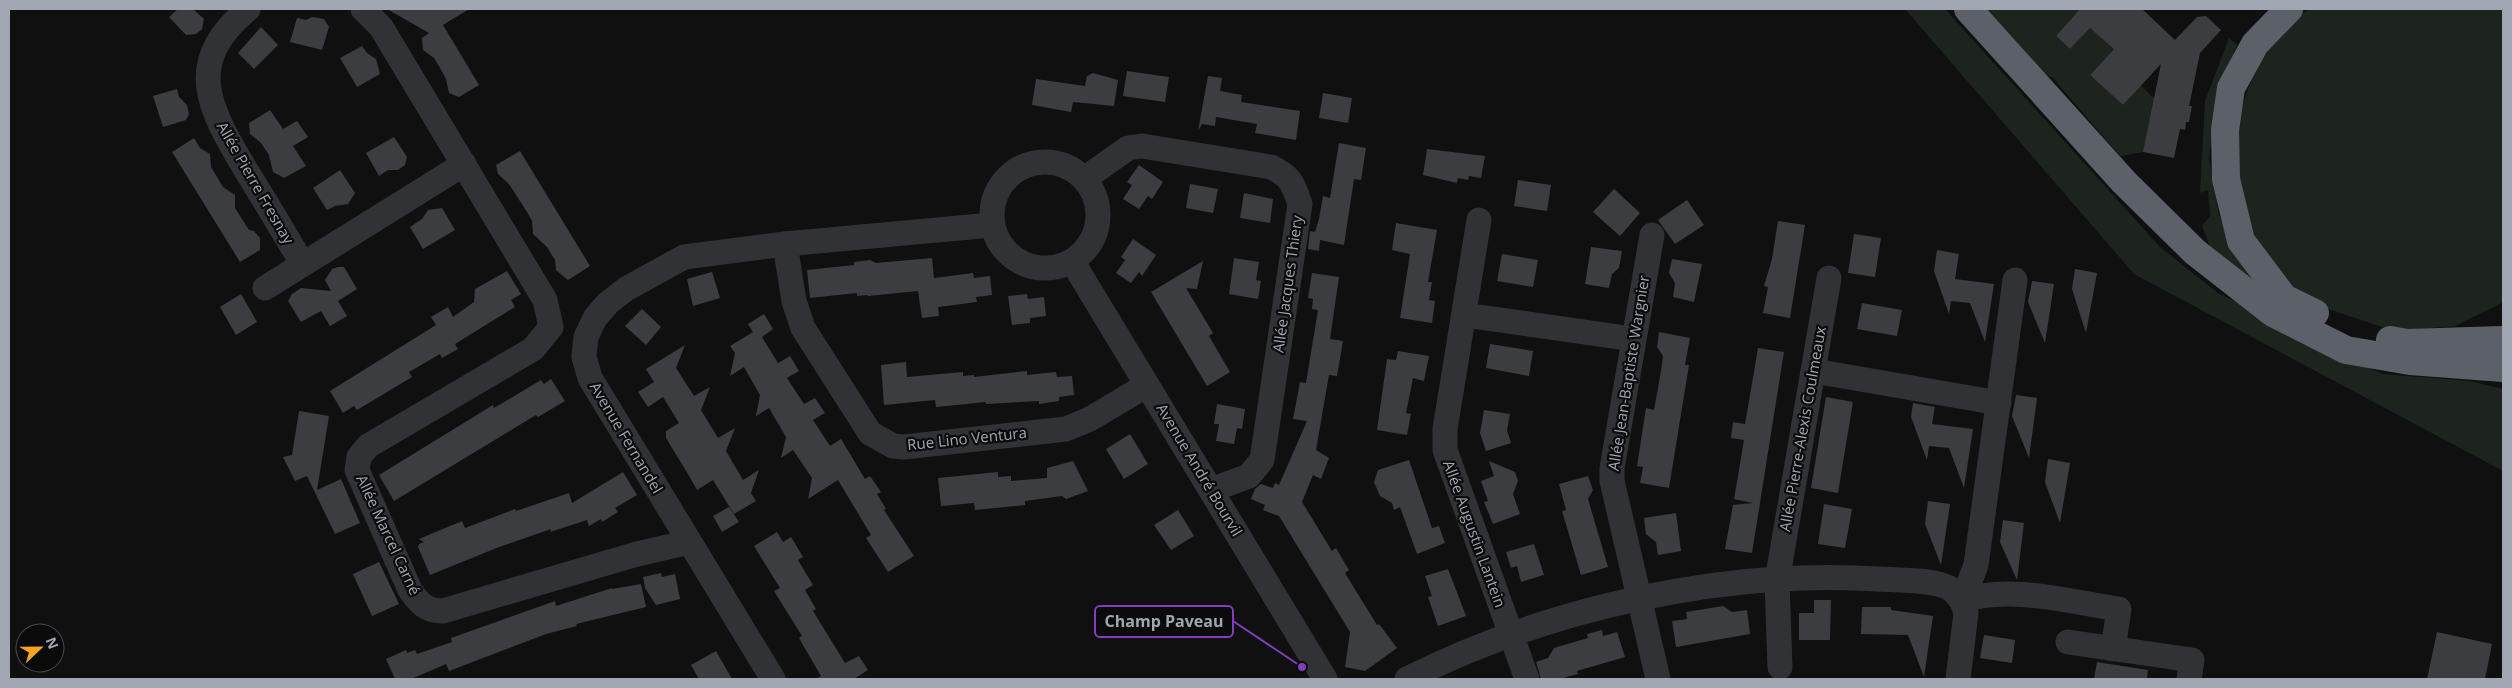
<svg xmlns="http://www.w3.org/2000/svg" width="2512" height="688" font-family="'Open Sans',sans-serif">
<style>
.green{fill:#1c241d}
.building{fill:#3c3d41}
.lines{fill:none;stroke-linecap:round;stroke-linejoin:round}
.minor{stroke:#313236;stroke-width:25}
.highway{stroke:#5c6068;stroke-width:28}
.labels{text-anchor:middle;stroke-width:4.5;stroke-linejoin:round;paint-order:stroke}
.street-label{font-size:15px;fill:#a0a7b3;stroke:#0b0b0c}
.leader{fill:none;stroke:#813ebd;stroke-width:2}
.callout-dot{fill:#813ebd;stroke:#0b0b0c;stroke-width:2}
.callout{fill:#0b0b0c;stroke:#813ebd;stroke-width:2}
.callout-label{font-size:16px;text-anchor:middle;font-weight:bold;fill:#a0a7b3}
</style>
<rect width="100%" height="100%" fill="#101011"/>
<!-- green -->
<g class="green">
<polygon points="1905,9 1945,9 2160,247 2218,293 2382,374 2470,381 2503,389 2503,471 2134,274"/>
<polygon points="1977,9 2080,9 2056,36 2070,49 2090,28 2092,30 2128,33 2090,75 2123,105 2135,92 2130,73 2151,96 2159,100 2143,152 2120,156 2052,77 2034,73"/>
<polygon points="2311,9 2503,9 2503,301 2500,304 2455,326 2394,331 2325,308 2292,287 2248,232 2234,176 2240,111 2254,73 2273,40 2294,17"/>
<polygon points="2229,38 2237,45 2219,88 2209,158 2219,215 2234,245 2265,295 2215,259 2202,226 2210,216 2208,190 2200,193 2205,101"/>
</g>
<!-- building -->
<g class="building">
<polygon points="178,9 193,9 204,19 202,29 196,34 186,35 169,17"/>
<polygon points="387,9 469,9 443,25 479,85 459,97 449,93 446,79 439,66 434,58 423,50 422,38 429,33"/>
<polygon points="2080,9 2142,9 2175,40 2197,17 2206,16 2221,30 2200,53 2189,106 2192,106 2189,122 2186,122 2185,130 2180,129 2174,158 2143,152 2161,64 2123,105 2090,75 2114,49 2090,28 2070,49 2056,36"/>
<polygon points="312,17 324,19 329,27 322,50 290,42 297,18 306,20"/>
<polygon points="261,27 278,45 254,69 238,53"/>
<polygon points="362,46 367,53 376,59 380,74 357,87 340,58"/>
<polygon points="1127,71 1169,77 1165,102 1123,96"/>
<polygon points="1093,73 1118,80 1114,106 1073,102 1071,112 1032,105 1036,79 1085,86 1087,76"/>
<polygon points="1208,76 1222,78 1220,91 1242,95 1241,102 1300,111 1296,140 1255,133 1257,124 1216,117 1215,126 1202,124 1198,131"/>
<polygon points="177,89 179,97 187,105 189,114 186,120 163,127 153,96"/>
<polygon points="1323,93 1352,98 1348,123 1319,118"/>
<polygon points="270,110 283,129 297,121 308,137 293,146 306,166 284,178 273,172 269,155 261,143 250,134 249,123"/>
<polygon points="394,137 407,157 405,165 398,170 388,170 379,176 366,153"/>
<polygon points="194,138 200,148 210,154 211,167 223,187 235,195 235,208 249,230 254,231 260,238 260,250 240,262 172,152"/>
<polygon points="1339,143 1366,148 1361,180 1354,179 1344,245 1320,240 1319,251 1308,249 1310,231 1315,232 1319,219 1323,196 1330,198"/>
<polygon points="1427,149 1485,156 1481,178 1469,176 1468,180 1458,178 1457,183 1423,175"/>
<polygon points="520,151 590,266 568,280 556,270 555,260 547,247 533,234 532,221 527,212 509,184 498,174 496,165"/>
<polygon points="1139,165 1163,182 1152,199 1148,196 1139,209 1123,199 1132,185 1127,182"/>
<polygon points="340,170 355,193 348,204 335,206 327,210 313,188"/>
<polygon points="1518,180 1551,185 1547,211 1514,206"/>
<polygon points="1190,184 1218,189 1213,213 1186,208"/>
<polygon points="1614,189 1640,213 1620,236 1593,212"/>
<polygon points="1244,193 1273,199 1270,223 1240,218"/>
<polygon points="1687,200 1704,225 1675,244 1658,220"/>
<polygon points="442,208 455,230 423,249 410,227 422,219 428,210"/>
<polygon points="1778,221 1805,225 1790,318 1763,313 1768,287 1764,286 1772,259"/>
<polygon points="1396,223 1437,230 1428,282 1432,282 1429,300 1435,301 1432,323 1400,318 1410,254 1392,250"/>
<polygon points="1854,234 1881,238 1875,277 1848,273"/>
<polygon points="1133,239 1156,255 1142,276 1139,272 1131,283 1116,273 1125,260 1121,257"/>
<polygon points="1591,247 1622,251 1619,268 1612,274 1609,288 1585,284"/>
<polygon points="1937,250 1959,254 1955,279 1994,284 1985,342 1970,303 1951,301 1949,314 1934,271"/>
<polygon points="1502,254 1538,260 1533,287 1497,281"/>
<polygon points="932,258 934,278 973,273 974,278 990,276 992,295 976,297 977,302 938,307 939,316 922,318 918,291 868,296 867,295 857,296 857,293 810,298 807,270 854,265 854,262 870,260 876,263"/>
<polygon points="1234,258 1259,262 1256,280 1261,281 1258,299 1229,294"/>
<polygon points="1672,259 1702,264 1694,302 1673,297 1675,283 1669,273"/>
<polygon points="1203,261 1197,289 1186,288 1213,333 1209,336 1230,372 1207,386 1151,292"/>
<polygon points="338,267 344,267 357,289 338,301 347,316 330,326 321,311 301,322 288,301 292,294 301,288 331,291 325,280 332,269"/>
<polygon points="2075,269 2097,273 2086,333 2072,289"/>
<polygon points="507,271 521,294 511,300 515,307 455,344 458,349 442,358 440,354 409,372 412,377 357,410 354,406 343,413 330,391 436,325 431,317 448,307 453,317 474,302 475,289"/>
<polygon points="712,272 720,298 693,306 687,279"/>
<polygon points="1312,273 1339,277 1330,339 1343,341 1337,376 1329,375 1316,450 1329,458 1321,479 1313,475 1302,502 1332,551 1336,548 1343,560 1349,570 1345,573 1377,625 1379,624 1397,648 1365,671 1345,667 1350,632 1279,516 1263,510 1265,505 1251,499 1255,489 1261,484 1273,488 1275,483 1279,485 1307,421 1293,419 1300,382 1306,383 1318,310 1312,309 1313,299 1308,298"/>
<polygon points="2032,281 2054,284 2045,343 2028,302"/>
<polygon points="241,294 257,322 236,335 220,307"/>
<polygon points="1027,294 1028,299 1044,297 1046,316 1030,318 1030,323 1012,325 1008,296"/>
<polygon points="1862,303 1902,310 1897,336 1857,329"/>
<polygon points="642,309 661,327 646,345 625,326"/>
<polygon points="764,314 773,329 762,337 778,363 790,356 799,371 787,378 804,404 815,398 825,413 813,420 830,446 841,439 865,479 870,476 881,492 877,494 886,509 884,510 914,556 888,572 866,538 871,535 838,480 808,499 812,478 793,450 781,458 786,437 769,408 756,416 760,395 744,367 730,376 735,353 730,346 753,332 748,324"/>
<polygon points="1659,332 1690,338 1685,365 1689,365 1669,488 1640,483 1643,467 1637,466 1646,408 1654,410 1661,371 1663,356 1657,347"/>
<polygon points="1490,344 1533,351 1529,376 1486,368"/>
<polygon points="685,345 676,368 694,396 710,387 701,410 718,438 735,428 726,451 743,480 759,470 751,493 756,501 734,514 713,480 697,490 688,474 666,438 666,431 679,423 663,397 648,407 638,392 654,382 646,369"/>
<polygon points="1758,348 1784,352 1752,553 1725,549 1733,505 1753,503 1734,499 1744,440 1731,438 1733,422 1745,424"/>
<polygon points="1398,351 1429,356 1424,381 1413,378 1406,413 1411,414 1407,435 1377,430 1387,359 1396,360"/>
<polygon points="906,362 907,377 963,372 963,376 974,375 974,377 1027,371 1027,375 1056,372 1057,377 1072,376 1074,395 1059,397 1059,401 1039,404 1039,401 986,404 986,402 936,407 935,400 884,405 881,365"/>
<polygon points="551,379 565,401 538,417 536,415 394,501 379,475 493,405 494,408 541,380 544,384"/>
<polygon points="2016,395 2037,398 2029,458 2012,416"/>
<polygon points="1826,397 1853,402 1838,493 1811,488"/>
<polygon points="1913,403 1935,407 1932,424 1973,429 1964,488 1949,448 1929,446 1927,460 1911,417"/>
<polygon points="1217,404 1245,409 1242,429 1237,428 1234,444 1216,441 1219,424 1214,424"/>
<polygon points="1484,410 1510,414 1507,430 1511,443 1486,451 1480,433"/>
<polygon points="299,411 329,416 317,490 341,479 360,523 335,534 307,476 295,481 283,457 292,455"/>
<polygon points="1130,434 1148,464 1124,479 1106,449"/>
<polygon points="2048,459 2070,463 2060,523 2045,482"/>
<polygon points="1409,460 1432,528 1439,526 1445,543 1417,554 1400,507 1394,510 1392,503 1380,496 1374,482 1378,470"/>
<polygon points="1073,461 1088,491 1066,499 1062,496 1025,501 1025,505 975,510 974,503 941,506 938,478 998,472 998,477 1011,476 1011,481 1047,478 1047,468"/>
<polygon points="1489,461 1515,472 1518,481 1513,494 1520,514 1493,524 1484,502 1488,501 1481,481 1494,476"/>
<polygon points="623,472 637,495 615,508 618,512 602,522 601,519 589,526 587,520 550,532 551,529 499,547 430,575 418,547 419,544 424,542 419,539 462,521 465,528 515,509 516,511 569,493 572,503"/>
<polygon points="1588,476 1593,490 1588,499 1608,567 1581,575 1562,511 1566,510 1559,484"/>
<polygon points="1928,501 1950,504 1941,565 1925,524"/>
<polygon points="1824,504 1852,509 1845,548 1818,544"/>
<polygon points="729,507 739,522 722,532 713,516"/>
<polygon points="1178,510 1194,536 1171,550 1154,525"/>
<polygon points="1676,513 1681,551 1658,555 1656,542 1646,534 1644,518"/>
<polygon points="2003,520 2024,523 2017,580 2000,542"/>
<polygon points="777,532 783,542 791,537 803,557 798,560 813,585 805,590 816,609 813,611 845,663 859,656 868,670 854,679 816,679 821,676 799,638 802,636 774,591 780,588 754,546"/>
<polygon points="1534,544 1544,575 1521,582 1517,566 1511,568 1506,552"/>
<polygon points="379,562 399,604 372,616 353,574"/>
<polygon points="1448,569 1466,616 1438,626 1428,597 1432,596 1425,576"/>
<polygon points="661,573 662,577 675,574 680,599 656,605 645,588 643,577"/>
<polygon points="641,584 646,607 576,624 577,626 546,634 449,671 446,664 411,679 395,679 386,659 406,650 407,653 415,650 417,654 452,642 451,638 555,601 556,606 612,588 612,589"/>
<polygon points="1814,600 1831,600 1830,640 1799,640 1799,613 1814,613"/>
<polygon points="1723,606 1732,612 1747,610 1750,634 1676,647 1672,621 1687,619 1686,612"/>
<polygon points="1862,607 1891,607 1891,610 1933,616 1924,677 1908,635 1861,634"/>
<polygon points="1602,630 1603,636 1617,632 1625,657 1577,671 1578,674 1559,679 1541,679 1536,662 1548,658 1554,648 1588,638 1587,634"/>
<polygon points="2437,632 2492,644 2485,679 2427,679"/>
<polygon points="1984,635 2015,640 2012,663 1980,658"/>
<polygon points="716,651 732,679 699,679 691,665"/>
<polygon points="2097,662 2148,670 2147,679 2094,679"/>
</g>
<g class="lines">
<!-- minor -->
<g class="minor">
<path d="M248,9C181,64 211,111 247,172C266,202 284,233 302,263"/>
<polyline points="363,9 381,27 545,300 551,327"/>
<circle cx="1045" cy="215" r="53"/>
<path d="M1084,179L1128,148L1142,146L1271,167C1291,177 1293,183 1300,204L1262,460L1249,476L1211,490"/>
<polyline points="1479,220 1445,429 1445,450 1527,679"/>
<polyline points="1652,235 1612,468 1612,481 1658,679"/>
<polyline points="785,244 794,301 803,328 870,433 893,446 904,447 1066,429 1090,419 1147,385"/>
<polyline points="1072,261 1325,679"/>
<polyline points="265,288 464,164"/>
<polyline points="1465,315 1633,339"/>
<path d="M551,327L533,349L368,446L359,457L357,470L410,590C419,603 426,611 443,611L637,554L689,542"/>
<polyline points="1814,371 1999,403"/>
<path d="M1962,601C2008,584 2071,602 2119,609L2113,649"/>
<polyline points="2068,642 2192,660 2189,679"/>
<polyline points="1780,667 1777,581 1829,278"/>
<polyline points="773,679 590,378 584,357 586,337 595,318 608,303 626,289 684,257 785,244 992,225"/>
<path d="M1407,679C1546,609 1722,569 1878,579C1896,580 1938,579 1952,590C1956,593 1959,598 1962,601"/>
<polyline points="1958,679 1966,613 1962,601 1976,565 2015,280"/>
</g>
<!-- highway -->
<g class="highway">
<polyline points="1968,9 2124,182 2195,252 2273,313 2346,350 2410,361 2503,368"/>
<polyline points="2289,9 2255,44 2231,88 2225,130 2226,179 2241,241 2284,298 2315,313"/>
<polyline points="2390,340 2407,343 2503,340"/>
</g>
</g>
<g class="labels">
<!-- street labels -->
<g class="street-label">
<text transform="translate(255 183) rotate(60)" y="5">Allée Pierre Fresnay</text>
<text transform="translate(1288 284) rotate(-82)" y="5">Allée Jacques Thiery</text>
<text transform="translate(1629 373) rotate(-81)" y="5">Allée Jean-Baptiste Wargnier</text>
<text transform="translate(1803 429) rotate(-80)" y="5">Allée Pierre-Alexis Coulmeaux</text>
<text transform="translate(626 438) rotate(59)" y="5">Avenue Fernandel</text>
<text transform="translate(967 439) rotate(-6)" y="5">Rue Lino Ventura</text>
<text transform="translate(1199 470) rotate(59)" y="5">Avenue André Bourvil</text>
<text transform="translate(1474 534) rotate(70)" y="5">Allée Augustin Lantein</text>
<text transform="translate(388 535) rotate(65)" y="5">Allée Marcel Carné</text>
</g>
</g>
<!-- callouts -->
<path class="leader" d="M1302 667L1233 621"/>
<circle class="callout-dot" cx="1302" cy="667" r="5"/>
<rect class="callout" x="1095" y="606" width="138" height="31" rx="5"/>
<g class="callout-label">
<text x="1164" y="627">Champ Paveau</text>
</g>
<!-- border -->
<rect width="2512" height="688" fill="none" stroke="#a0a7b3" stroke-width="20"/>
<!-- north arrow -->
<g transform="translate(40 648) rotate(68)"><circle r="24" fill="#0b0b0c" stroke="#47494f"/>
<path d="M0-4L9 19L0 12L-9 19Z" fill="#faa31f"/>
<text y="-8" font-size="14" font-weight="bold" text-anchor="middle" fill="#a0a7b3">N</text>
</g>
</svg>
